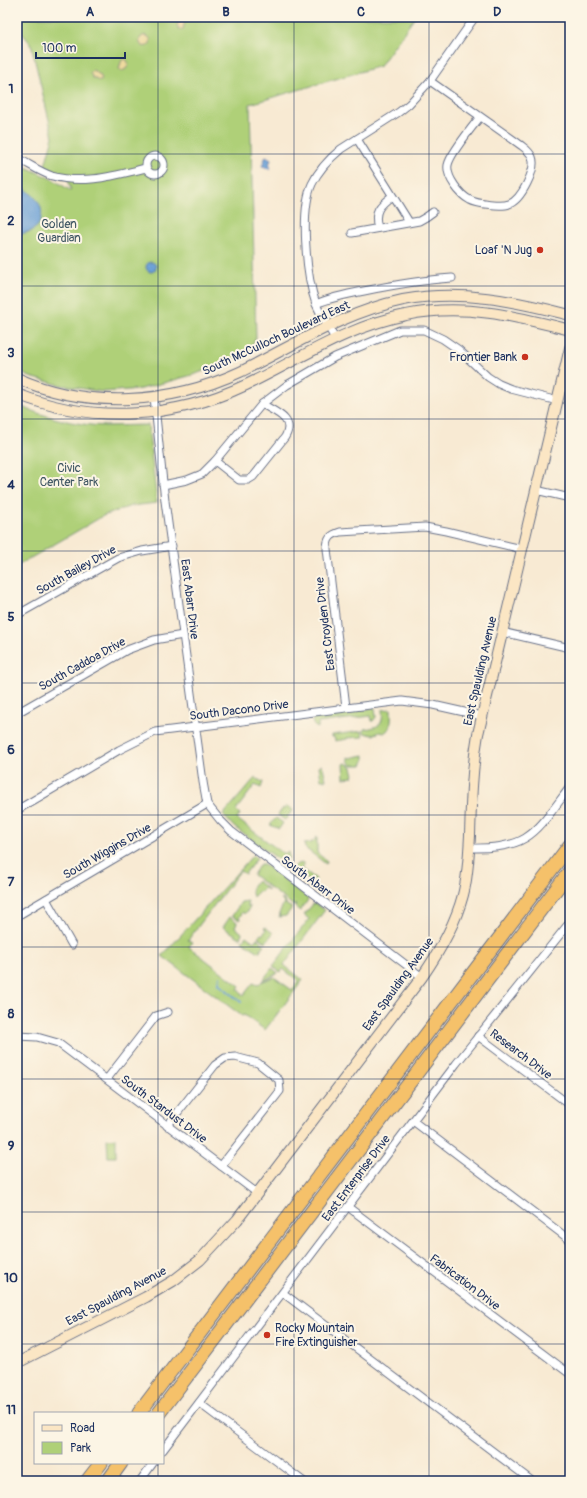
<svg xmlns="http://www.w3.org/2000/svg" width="587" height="1498" font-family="Pangolin,sans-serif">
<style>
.green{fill:#afd078;stroke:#65806b}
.sand{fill:#eeda9e;stroke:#84847e}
.water{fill:#699fd6;stroke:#42679a}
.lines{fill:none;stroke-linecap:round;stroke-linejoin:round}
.stream{stroke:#699fd6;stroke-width:2}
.street-casing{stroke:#687087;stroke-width:9}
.secondary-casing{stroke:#687087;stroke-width:12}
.highway-casing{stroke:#687087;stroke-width:15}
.street{stroke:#fff;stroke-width:7}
.secondary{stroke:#fbe6c4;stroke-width:10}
.highway{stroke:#f5c16b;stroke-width:13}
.grid{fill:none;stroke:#1b2f5e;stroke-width:1;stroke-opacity:0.55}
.poi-dot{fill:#c8321e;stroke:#fcf5e5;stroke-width:1.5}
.labels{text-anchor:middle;stroke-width:4;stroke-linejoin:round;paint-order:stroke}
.park-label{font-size:12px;fill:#405764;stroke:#fcf5e5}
.poi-label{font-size:12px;fill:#1b2f5e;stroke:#fcf5e5;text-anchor:end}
.street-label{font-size:12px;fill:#1b2f5e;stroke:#fcf5e5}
.neatline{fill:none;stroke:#1b2f5e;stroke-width:1.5}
.grid-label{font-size:13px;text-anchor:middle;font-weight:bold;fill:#1b2f5e}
</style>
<rect width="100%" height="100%" fill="#fcf5e5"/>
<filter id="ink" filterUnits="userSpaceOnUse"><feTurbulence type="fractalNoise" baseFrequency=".025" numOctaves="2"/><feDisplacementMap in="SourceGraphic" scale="8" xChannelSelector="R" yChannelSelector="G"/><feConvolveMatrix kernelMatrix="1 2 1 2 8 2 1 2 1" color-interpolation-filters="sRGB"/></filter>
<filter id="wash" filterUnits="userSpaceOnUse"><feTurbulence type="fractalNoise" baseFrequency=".012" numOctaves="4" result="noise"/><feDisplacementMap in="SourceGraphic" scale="16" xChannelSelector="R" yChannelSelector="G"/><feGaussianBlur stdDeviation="0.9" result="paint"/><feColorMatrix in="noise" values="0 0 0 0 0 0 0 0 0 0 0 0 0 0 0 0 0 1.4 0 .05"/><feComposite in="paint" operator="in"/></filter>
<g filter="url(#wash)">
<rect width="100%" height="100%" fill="#f8ead3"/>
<!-- green -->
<g class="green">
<polygon points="17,17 415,17 380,66 250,104 256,338 248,353 196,374 141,389 103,392 60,385 30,377 17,371 17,237 22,233 31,232 28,191 17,184 17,163 54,180 71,191 68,179 44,169 53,137 31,44 17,27"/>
<path d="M17,405C45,417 75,425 105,426C119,426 134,425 148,425L157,503L131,506L103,516L17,566Z"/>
<path d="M375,708L376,717L373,721H372L371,716L318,723V728C312,726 312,721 312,716Z"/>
<path d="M391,709C391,718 393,728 384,733L380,732L373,735L364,733V729C378,727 384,726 382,710Z"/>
<polygon points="362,731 363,737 347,738 347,739 335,741 334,737 332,737 332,735"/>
<polygon points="364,755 364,761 362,765 351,765 348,760 348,757 350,758"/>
<polygon points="346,763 352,767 354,775 352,777 344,778 343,764"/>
<polygon points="321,765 323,767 326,780 321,780 319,766"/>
<polygon points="255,778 263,782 261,788 255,785 236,810 240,814 237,819 284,854 288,851 289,857 285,864 234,827 223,815"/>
<polygon points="287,806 293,810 285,820 278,815 283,808 285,809"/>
<polygon points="276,818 283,823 279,829 270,825"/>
<polygon points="317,837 317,853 327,861 326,864 305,848 304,844 312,843 311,842 315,841 315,838"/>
<polygon points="253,855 257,858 245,874 240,871 188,940 192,942 189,947 240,986 238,989 243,996 253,983 258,985 261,982 274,977 292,990 299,981 283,969 280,972 273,966 309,919 304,915 313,904 316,904 325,910 284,965 303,980 265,1030 244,1015 242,1016 162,956"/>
<polygon points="303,863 304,864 301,868 316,879 313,883 292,869 297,864"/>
<polygon points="260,864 264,864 307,897 308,900 300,911 295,907 296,905 295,904 294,906 253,875"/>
<polygon points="257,881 269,890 264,888 261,892 259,891 253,897 251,889"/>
<polygon points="281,899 286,902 285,904 292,908 286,916 279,917 280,914 279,913 282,908 281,907 284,903"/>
<polygon points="248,901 247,905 250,907 245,914 243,912 239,918 241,919 240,920 232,916 241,902"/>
<polygon points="230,917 237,922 235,927 242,933 240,938 223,927"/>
<polygon points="265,927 273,933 266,942 258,937 260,934 262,935 266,930 264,928"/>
<polygon points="246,936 254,942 257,938 264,944 259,952 242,941"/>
<polygon points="272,968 278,973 262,981"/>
<polygon points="116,1138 116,1157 108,1157 107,1139"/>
</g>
<!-- sand -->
<g class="sand">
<polygon points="181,17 186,17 183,29 179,30 177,26 178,23 181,20"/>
<circle cx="145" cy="41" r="5.5"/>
<polygon points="123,59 126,59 129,64 126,69 122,71 119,69 121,62"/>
<polygon points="93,70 100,75 102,79 101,81 99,81 93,78 90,73"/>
</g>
<!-- water -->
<g class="water">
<polygon points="266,156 271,159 269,165 271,167 269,169 262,166"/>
<path d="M17,184C29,191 45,202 41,218C40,222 38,227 34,229C29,233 22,232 17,237Z"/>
<circle cx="151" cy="267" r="5"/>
</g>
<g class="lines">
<!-- stream -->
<polyline class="stream" points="220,976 219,984 241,1002"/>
</g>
</g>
<g filter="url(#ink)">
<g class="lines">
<!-- street casing -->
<g class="street-casing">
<g id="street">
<path d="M430,81L522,146C526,149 530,152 532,157C537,169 521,200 509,204C502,207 477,204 470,200C460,195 446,177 448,165C450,154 472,127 480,117"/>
<polyline points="357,139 409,222"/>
<circle cx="155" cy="165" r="9"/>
<path d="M17,158C29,164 40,172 52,176C84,185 116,175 146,168"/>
<path d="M378,228C373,211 380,205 392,196"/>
<polyline points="352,233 419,221 426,217 433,212"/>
<path d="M316,304C332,297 348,294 364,291C393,285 422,280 452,278"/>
<path d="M335,339C329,327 321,316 316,304C306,276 300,211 312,184C319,169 329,159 341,149L399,112L409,104L430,81L475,17"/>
<polyline points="561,387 570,389"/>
<polyline points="154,397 165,501 203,782 207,804 220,820 231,831 422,977"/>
<path d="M215,461L239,480H248L253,477L285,437C296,419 275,412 262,404"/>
<polyline points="163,485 187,480 202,474 215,461 262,404 287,385 335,357 400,330 424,330 443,339 459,350 488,377 499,384 511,389 558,401"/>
<polyline points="536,490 570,498"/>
<polyline points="17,615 118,558 142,551 172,546"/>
<polyline points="502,632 570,648"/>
<path d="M346,707L327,549C327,539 330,535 340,532L425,527L446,531L522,549"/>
<polyline points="17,713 127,650 154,640 183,635"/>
<polyline points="17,810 119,750 155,732 402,701 433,705 482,716"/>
<path d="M469,848C530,850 536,832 570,787"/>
<polyline points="46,899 72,945"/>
<polyline points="17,916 207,804"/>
<polyline points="17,1036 37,1037 58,1043 257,1193"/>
<polyline points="478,1036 570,1105"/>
<polyline points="107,1079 156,1016 168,1012"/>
<polyline points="413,1121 570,1240"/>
<polyline points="167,1126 215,1065 225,1058 235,1057 258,1063 279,1080 280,1091 221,1166"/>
<polyline points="348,1207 570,1374"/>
<polyline points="283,1293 532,1481"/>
<polyline points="199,1403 303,1481"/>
<polyline points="163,1450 456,1064 570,922"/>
<polyline points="140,1481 153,1463"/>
</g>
</g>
<!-- secondary casing -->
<g class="secondary-casing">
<g id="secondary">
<path d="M17,378C87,410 171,404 240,372C293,346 344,312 403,300C460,289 515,301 570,315"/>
<path d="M17,394C91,424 174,419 246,385C298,360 348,326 406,315C462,303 516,316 570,330"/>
<path d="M17,1363L146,1297L173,1281L200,1260L237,1220L422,977C440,951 455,925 463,895C468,876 469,855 470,835C471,801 472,768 478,734L570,348"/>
</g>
</g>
<!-- highway casing -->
<g class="highway-casing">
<g id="highway">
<polyline points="139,1413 570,845"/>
<polyline points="159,1413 570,871"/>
<polyline points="87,1481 101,1463"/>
<polyline points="108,1481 121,1463"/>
</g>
</g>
<!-- street -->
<use href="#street" class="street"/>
<!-- secondary -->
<use href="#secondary" class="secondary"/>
<!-- highway -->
<use href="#highway" class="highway"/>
</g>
</g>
<!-- grid -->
<path class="grid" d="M158,17V1413M294,17V1481M429,17V1481M17,154H570M17,286H570M17,419H570M17,551H570M17,683H570M17,815H570M17,947H570M17,1079H570M17,1212H570M17,1344H570M158,1463V1481"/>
<!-- markers -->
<g class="poi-dot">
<circle cx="540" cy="250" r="4"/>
<circle cx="525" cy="357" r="4"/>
<circle cx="267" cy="1335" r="4"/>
</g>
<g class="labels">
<!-- park labels -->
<g class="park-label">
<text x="59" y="228">Golden<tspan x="59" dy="14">Guardian</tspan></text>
<text x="69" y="472">Civic<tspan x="69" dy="14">Center Park</tspan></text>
</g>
<!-- poi labels -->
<g class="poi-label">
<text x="532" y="254">Loaf 'N Jug</text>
<text x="517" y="361">Frontier Bank</text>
<text x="275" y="1332" text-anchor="start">Rocky Mountain<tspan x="275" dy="14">Fire Extinguisher</tspan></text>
</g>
<!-- street labels -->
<g class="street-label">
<text transform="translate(276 338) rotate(-25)" y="4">South McCulloch Boulevard East</text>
<text transform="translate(76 570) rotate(-29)" y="4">South Bailey Drive</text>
<text transform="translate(190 599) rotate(83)" y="4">East Abarr Drive</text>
<text transform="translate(325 624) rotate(-97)" y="4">East Croyden Drive</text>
<text transform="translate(82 664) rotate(-29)" y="4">South Caddoa Drive</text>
<text transform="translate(480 671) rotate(-77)" y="4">East Spaulding Avenue</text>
<text transform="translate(239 710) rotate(-7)" y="4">South Dacono Drive</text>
<text transform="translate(107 851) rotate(-30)" y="4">South Wiggins Drive</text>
<text transform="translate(318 885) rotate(37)" y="4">South Abarr Drive</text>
<text transform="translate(398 984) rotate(-54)" y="4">East Spaulding Avenue</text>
<text transform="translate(521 1054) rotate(37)" y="4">Research Drive</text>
<text transform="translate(164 1109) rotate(37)" y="4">South Stardust Drive</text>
<text transform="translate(356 1178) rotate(-53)" y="4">East Enterprise Drive</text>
<text transform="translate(465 1282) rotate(37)" y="4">Fabrication Drive</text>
<text transform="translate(116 1296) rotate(-28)" y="4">East Spaulding Avenue</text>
</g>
</g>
<!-- margin -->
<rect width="587" height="1498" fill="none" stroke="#fcf5e5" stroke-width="44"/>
<!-- legend -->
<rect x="34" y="1412" width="130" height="52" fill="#fcf5e5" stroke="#a2a6af"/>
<rect x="42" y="1425" width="20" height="6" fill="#fbe6c4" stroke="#a2a6af"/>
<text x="70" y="1432" font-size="12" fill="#1b2f5e">Road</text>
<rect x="42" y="1442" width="20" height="12" fill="#afd078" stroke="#a2a6af"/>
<text x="70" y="1452" font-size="12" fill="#1b2f5e">Park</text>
<!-- scale -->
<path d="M36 52v6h89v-6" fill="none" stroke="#1b2f5e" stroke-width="2"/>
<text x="42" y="52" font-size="12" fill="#1b2f5e" stroke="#fcf5e5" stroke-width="3" paint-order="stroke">100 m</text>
<rect x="22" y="22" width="543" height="1454" class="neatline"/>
<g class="grid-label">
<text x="90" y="16">A</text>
<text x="226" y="16">B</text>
<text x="361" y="16">C</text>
<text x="497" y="16">D</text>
<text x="11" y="93">1</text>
<text x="11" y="225">2</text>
<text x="11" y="357">3</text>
<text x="11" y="489">4</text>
<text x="11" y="621">5</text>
<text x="11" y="754">6</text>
<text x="11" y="886">7</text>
<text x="11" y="1018">8</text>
<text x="11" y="1150">9</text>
<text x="11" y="1282">10</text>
<text x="11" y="1414">11</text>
</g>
</svg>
